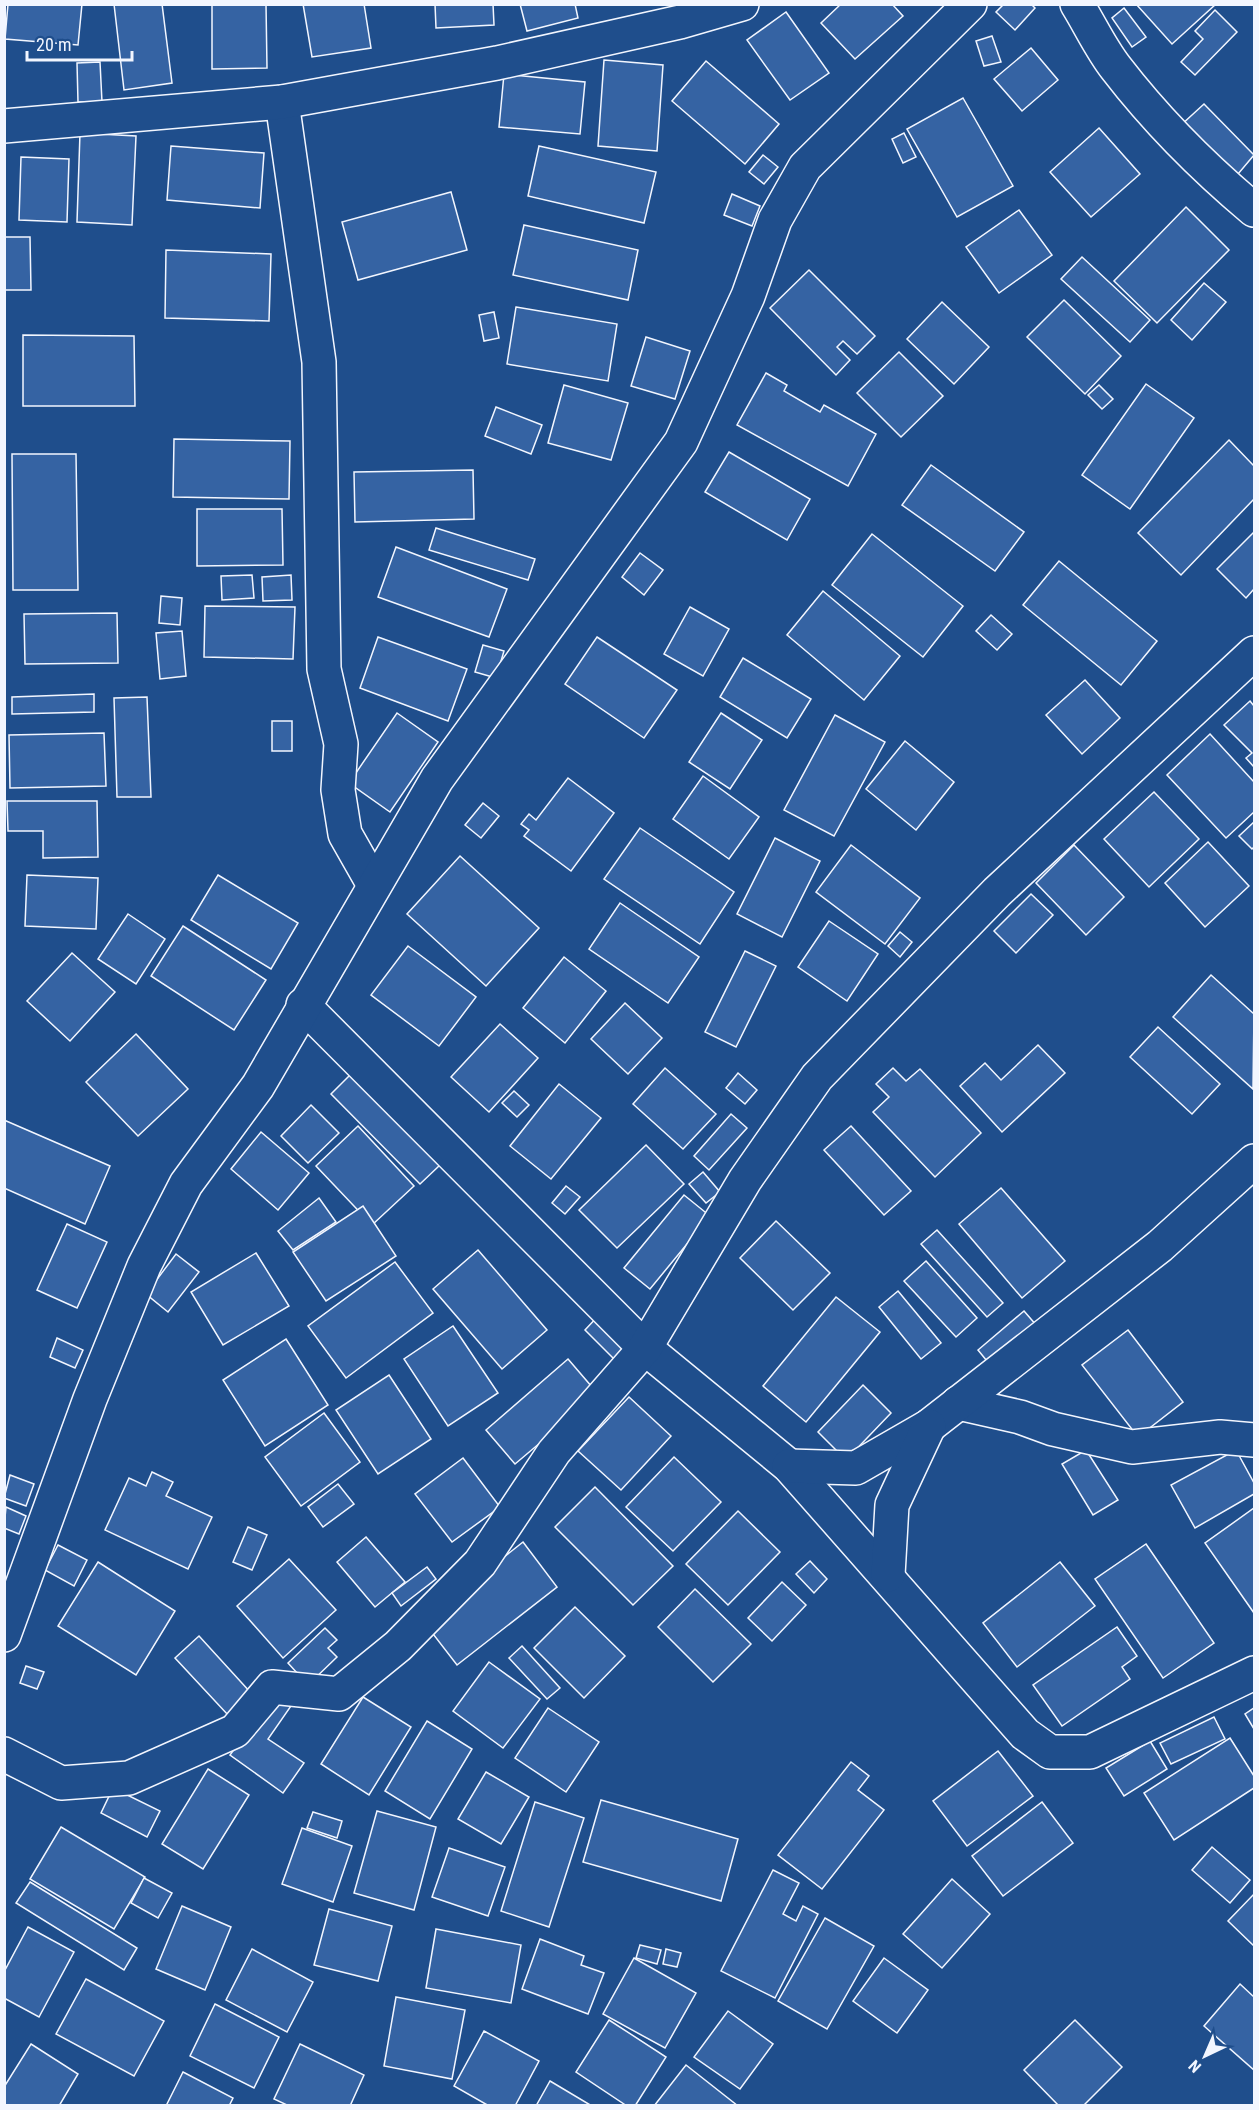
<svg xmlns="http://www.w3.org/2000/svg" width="1259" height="2110" font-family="'Roboto Condensed',sans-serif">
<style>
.building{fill:#3563a3;stroke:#f2f6ff;stroke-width:1.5}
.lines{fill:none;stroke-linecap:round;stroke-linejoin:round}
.minor-casing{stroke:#f2f6ff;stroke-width:36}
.minor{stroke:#1f4e8c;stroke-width:33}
</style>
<rect width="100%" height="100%" fill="#1f4e8c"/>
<!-- building -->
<g class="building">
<polygon points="8,4 82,4 78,45 5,39"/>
<polygon points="114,4 162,4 172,83 124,90"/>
<polygon points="212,4 266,4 267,68 212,69"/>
<polygon points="303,4 364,4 371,48 312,57"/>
<polygon points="435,4 493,4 494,25 436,28"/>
<polygon points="520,4 575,4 578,18 527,31"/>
<polygon points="841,4 892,4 903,16 855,59 821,23"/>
<polygon points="1004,4 1031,4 1035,8 1015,30 996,12"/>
<polygon points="1136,4 1216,4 1172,44"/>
<polygon points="1124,8 1146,37 1132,47 1112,18"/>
<polygon points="1215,10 1237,32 1195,75 1181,62 1203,39 1195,31"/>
<polygon points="786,12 829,73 790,100 747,40"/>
<polygon points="992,36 1001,62 984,66 976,41"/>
<polygon points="1031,48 1058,80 1022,111 994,79"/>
<polygon points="604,60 663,65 657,151 598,146"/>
<polygon points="706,61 779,124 745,164 672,101"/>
<polygon points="100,62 102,102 78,102 77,63"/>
<polygon points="504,74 585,82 580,134 499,127"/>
<polygon points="963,98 1013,186 957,217 907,129"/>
<polygon points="1204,104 1254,155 1233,180 1180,126"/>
<polygon points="1099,128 1140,174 1091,217 1050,172"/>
<polygon points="80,133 136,136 132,225 77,222"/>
<polygon points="904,133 916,157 903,163 892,139"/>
<polygon points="171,146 264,153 260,208 167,200"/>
<polygon points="539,146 656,172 644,223 528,196"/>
<polygon points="763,155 778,167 764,184 749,172"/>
<polygon points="21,157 69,159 67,222 19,220"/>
<polygon points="451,192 467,250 358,280 342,222"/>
<polygon points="732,194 760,206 752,226 724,215"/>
<polygon points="1186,207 1229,250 1157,323 1114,281"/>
<polygon points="1019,210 1052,255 999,293 966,247"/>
<polygon points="524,225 638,250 628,300 513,275"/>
<polygon points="4,237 30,237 31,290 4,290"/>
<polygon points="166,250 271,254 269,321 165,318"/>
<polygon points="1082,257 1150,320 1130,342 1061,279"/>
<polygon points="809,270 875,336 857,354 843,341 837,347 850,360 836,375 770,308"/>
<polygon points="1204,283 1226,302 1192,340 1171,320"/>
<polygon points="1064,300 1121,356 1085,394 1027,337"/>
<polygon points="942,302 989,347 954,384 907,339"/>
<polygon points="516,307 617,324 608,381 507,364"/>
<polygon points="494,312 499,338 484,341 479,315"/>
<polygon points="23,335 134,336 135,406 23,406"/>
<polygon points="646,337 690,351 675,399 631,386"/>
<polygon points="899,352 943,396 901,437 857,393"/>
<polygon points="766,373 787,385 784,391 820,412 824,405 876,434 848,486 737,425"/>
<polygon points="1146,384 1194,418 1130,509 1082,475"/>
<polygon points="564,385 628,403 611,460 548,443"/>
<polygon points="1099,385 1113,399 1102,409 1088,395"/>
<polygon points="496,407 542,425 531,454 485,436"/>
<polygon points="174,439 290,441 289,499 173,497"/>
<polygon points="1229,440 1254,466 1254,499 1181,575 1138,533"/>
<polygon points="729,452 810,499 787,540 705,492"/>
<polygon points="12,454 76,454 78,590 13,590"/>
<polygon points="931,465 1024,532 995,571 902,505"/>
<polygon points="473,470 474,519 355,522 354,472"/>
<polygon points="197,509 282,509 283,565 197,566"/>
<polygon points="436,528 535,559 528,580 429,550"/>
<polygon points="1254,532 1254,589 1246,598 1217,569"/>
<polygon points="872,534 963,606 923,657 832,585"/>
<polygon points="396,547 507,589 489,637 378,597"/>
<polygon points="640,553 663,570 644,595 622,577"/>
<polygon points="1059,561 1157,641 1121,685 1023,605"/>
<polygon points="252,575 254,598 222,600 221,576"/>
<polygon points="291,575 292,600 263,601 262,577"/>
<polygon points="823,591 900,656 864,700 787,635"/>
<polygon points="161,596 182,598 180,625 159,623"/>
<polygon points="205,606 295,607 293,659 204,657"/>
<polygon points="690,607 729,629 703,676 664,654"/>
<polygon points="117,613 118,663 25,664 24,614"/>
<polygon points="991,615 1012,634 997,650 976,631"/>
<polygon points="182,631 186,676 160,679 156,633"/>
<polygon points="378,637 467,669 448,721 360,688"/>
<polygon points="597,637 677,690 644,738 565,684"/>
<polygon points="483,645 504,651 496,678 475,672"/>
<polygon points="743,658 811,699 787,738 720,697"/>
<polygon points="1085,680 1120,718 1082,754 1046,715"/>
<polygon points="94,694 94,712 12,714 12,697"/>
<polygon points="147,697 151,797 117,797 114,698"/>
<polygon points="1250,701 1254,706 1254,767 1246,758 1252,753 1224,725"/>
<polygon points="397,713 438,742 390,812 349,783"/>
<polygon points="721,713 762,740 730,789 689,762"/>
<polygon points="835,715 885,742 834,836 784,810"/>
<rect x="272" y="721" width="20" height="30"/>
<polygon points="104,733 106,786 10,788 9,735"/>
<polygon points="1210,734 1254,782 1254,812 1226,838 1167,775"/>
<polygon points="905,741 954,782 916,830 866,789"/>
<polygon points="703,776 759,817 729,859 673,819"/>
<polygon points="568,778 614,813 571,871 524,836 529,830 521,824 529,814 536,820"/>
<polygon points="1154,792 1199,839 1149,887 1104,839"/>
<polygon points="7,801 97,801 98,857 43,858 43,831 8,831"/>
<polygon points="483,803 499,816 481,838 465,825"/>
<polygon points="1254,822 1254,847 1252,849 1239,836"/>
<polygon points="640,828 734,892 700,944 604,879"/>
<polygon points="775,838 820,861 782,937 737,914"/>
<polygon points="1208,842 1249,886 1205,927 1165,883"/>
<polygon points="851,845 920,898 885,944 816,892"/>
<polygon points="1074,845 1124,897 1086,935 1036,883"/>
<polygon points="460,856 539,928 486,986 407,914"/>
<polygon points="27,875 98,878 96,929 25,926"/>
<polygon points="218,875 298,923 271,969 191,920"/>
<polygon points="1031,894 1053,915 1016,953 994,931"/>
<polygon points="620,903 699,957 668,1003 589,949"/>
<polygon points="128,914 165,939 136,984 98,959"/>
<polygon points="829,921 878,954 847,1001 798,967"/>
<polygon points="183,926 266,980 234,1030 151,976"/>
<polygon points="900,932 912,942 900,957 888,946"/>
<polygon points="408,946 476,997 439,1046 371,995"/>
<polygon points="745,951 776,966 736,1047 705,1032"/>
<polygon points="72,953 115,992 70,1041 27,1001"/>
<polygon points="564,957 606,991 565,1043 523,1008"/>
<polygon points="1211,975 1254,1014 1253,1089 1173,1017"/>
<polygon points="625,1003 662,1038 628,1074 591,1039"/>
<polygon points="500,1024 538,1058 489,1112 451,1077"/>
<polygon points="1158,1027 1220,1084 1192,1114 1130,1057"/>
<polygon points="136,1034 188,1089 138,1136 86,1082"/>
<polygon points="1038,1045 1065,1073 1002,1132 960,1086 985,1063 1001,1080"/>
<polygon points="665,1068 716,1114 683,1149 633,1104"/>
<polygon points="893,1068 906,1081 920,1069 981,1133 935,1177 873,1112 889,1097 876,1084"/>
<polygon points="738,1073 757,1090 745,1104 726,1088"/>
<polygon points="350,1075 440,1165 420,1184 331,1094"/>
<polygon points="559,1084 601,1118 551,1179 510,1146"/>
<polygon points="514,1091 529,1105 517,1117 502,1103"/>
<polygon points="311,1105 339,1133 308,1163 281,1136"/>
<polygon points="731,1114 747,1128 709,1170 694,1156"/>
<polygon points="4,1120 110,1166 85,1224 4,1188"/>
<polygon points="358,1126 414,1186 372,1225 316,1166"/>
<polygon points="851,1126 911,1191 884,1215 824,1150"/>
<polygon points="261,1132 309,1173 278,1210 231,1169"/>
<polygon points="646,1145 684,1184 617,1248 579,1210"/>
<polygon points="703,1172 720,1192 706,1203 689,1184"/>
<polygon points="566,1186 580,1197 565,1214 552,1203"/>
<polygon points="1001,1188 1065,1261 1022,1298 959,1224"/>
<polygon points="684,1195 710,1216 650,1289 624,1268"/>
<polygon points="319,1198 336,1222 293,1250 278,1231"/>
<polygon points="363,1206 396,1256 326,1301 293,1252"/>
<polygon points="776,1221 830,1273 793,1310 740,1258"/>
<polygon points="67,1224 107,1242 77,1308 37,1290"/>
<polygon points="937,1230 1003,1303 987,1317 921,1244"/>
<polygon points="478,1250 547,1330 502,1369 433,1289"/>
<polygon points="256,1253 289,1306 223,1345 191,1292"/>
<polygon points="176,1254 199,1272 168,1312 146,1294"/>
<polygon points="926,1261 977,1318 956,1337 904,1281"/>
<polygon points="395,1262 433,1313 346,1378 308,1326"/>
<polygon points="898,1291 941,1343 921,1359 879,1307"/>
<polygon points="836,1297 880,1332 806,1422 763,1386"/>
<polygon points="1024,1311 1037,1326 991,1366 978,1350"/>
<polygon points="599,1315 631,1346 616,1361 585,1330"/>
<polygon points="453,1326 498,1393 448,1426 404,1359"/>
<polygon points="1128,1330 1183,1402 1138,1437 1082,1365"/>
<polygon points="57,1338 83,1350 75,1368 50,1357"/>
<polygon points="286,1339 328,1405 265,1446 223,1380"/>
<polygon points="568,1359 598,1394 515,1464 486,1430"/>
<polygon points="389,1375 431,1439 378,1474 336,1410"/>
<polygon points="863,1385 891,1413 846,1460 818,1432"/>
<polygon points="629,1397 671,1436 621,1490 578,1451"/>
<polygon points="324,1413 360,1462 301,1506 265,1457"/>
<polygon points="1086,1450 1118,1500 1093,1515 1062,1464"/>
<polygon points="1236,1450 1254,1483 1254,1494 1195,1528 1171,1485"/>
<polygon points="674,1457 721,1502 673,1551 626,1507"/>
<polygon points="463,1458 500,1507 452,1542 415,1494"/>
<polygon points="152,1472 173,1482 166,1496 212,1517 188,1569 105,1530 129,1478 146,1486"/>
<polygon points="10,1475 34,1484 26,1506 4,1498"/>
<polygon points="338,1484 354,1504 323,1527 308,1507"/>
<polygon points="595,1487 673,1566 633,1605 555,1527"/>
<polygon points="6,1507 26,1516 19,1534 4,1528"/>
<polygon points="1254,1508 1254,1613 1205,1543"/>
<polygon points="738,1511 780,1552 728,1605 686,1564"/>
<polygon points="248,1527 267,1535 252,1570 233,1562"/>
<polygon points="366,1537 405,1582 375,1607 337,1562"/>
<polygon points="523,1542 557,1587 457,1665 423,1621"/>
<polygon points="1146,1544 1214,1643 1163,1678 1095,1579"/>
<polygon points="58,1545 87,1560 74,1586 45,1570"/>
<polygon points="289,1559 336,1610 283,1658 237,1606"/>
<polygon points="810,1561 827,1579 814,1593 796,1574"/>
<polygon points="98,1562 175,1611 136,1675 58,1626"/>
<polygon points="1060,1562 1095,1606 1017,1667 983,1623"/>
<polygon points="427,1567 436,1579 401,1606 392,1593"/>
<polygon points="782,1582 806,1605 772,1641 748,1618"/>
<polygon points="695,1589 751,1644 713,1682 658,1627"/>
<polygon points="575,1607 625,1656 584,1698 534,1648"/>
<polygon points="1117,1627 1137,1656 1122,1667 1130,1679 1062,1726 1033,1685"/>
<polygon points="325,1628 337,1640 328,1648 337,1657 308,1685 288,1663"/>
<polygon points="199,1636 251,1693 228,1715 175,1658"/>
<polygon points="522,1646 560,1688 547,1699 509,1658"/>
<polygon points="489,1662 540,1699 503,1748 453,1711"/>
<polygon points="26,1666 44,1672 37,1689 20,1683"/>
<polygon points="274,1693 291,1706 268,1739 304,1763 283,1793 230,1755"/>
<polygon points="363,1697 411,1727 369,1795 321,1764"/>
<polygon points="548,1708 599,1742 566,1792 515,1758"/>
<polygon points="1254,1708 1254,1729 1245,1714"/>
<polygon points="1214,1717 1225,1739 1171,1764 1160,1743"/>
<polygon points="427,1721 472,1749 430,1819 385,1791"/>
<polygon points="1230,1738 1254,1776 1254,1788 1174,1840 1144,1793"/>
<polygon points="1150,1741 1167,1769 1124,1796 1106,1768"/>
<polygon points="998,1751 1033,1796 967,1846 933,1801"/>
<polygon points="851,1762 869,1776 858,1790 884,1810 822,1889 778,1855"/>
<polygon points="208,1769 249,1795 203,1869 162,1844"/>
<polygon points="486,1772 529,1797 501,1844 458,1819"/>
<polygon points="113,1788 160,1811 147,1837 101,1813"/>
<polygon points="601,1800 738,1839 721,1901 583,1862"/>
<polygon points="535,1802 584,1818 549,1927 501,1911"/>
<polygon points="1042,1802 1073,1843 1003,1896 972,1856"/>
<polygon points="377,1811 436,1827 414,1910 354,1893"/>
<polygon points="313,1812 342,1821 337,1838 307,1828"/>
<polygon points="61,1827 145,1877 114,1929 30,1879"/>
<polygon points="302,1828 352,1846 333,1902 282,1884"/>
<polygon points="1212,1847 1250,1880 1230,1903 1192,1870"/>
<polygon points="449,1848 505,1867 488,1916 432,1897"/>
<polygon points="773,1870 799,1883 783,1914 796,1921 803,1906 818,1914 775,1998 721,1971"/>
<polygon points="144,1878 172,1893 158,1918 131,1903"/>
<polygon points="952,1879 990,1914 942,1968 903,1934"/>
<polygon points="30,1882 137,1948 124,1970 16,1903"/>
<polygon points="1254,1894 1254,1946 1228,1921"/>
<polygon points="182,1906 231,1927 205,1990 156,1969"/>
<polygon points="329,1909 392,1926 378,1981 314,1965"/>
<polygon points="825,1918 874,1946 827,2029 778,2001"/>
<polygon points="28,1927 74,1952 39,2017 4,1998 4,1972"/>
<polygon points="436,1929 521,1945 511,2003 426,1988"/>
<polygon points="540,1939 584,1956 581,1965 604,1973 588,2014 522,1989"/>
<polygon points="640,1945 661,1950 657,1964 636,1958"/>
<polygon points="252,1949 313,1982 287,2032 226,2000"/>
<polygon points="666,1949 681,1953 677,1967 663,1964"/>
<polygon points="634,1958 696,1993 665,2048 603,2014"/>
<polygon points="884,1958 928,1990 897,2033 853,2001"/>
<polygon points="86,1979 164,2021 134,2076 56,2034"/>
<polygon points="1240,1984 1254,1997 1254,2070 1204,2026"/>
<polygon points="396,1997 465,2010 452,2079 384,2066"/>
<polygon points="215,2004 279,2037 254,2088 190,2056"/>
<polygon points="728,2011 773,2044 740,2089 694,2057"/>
<polygon points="609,2020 666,2057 635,2106 627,2106 576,2072"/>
<polygon points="1075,2020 1122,2067 1083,2106 1059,2106 1024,2070"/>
<polygon points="484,2031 539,2061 515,2106 489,2106 454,2086"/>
<polygon points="31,2044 78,2074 59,2106 4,2106 4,2087"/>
<polygon points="300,2044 364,2075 350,2106 289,2106 274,2099"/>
<polygon points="686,2065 738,2106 654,2106"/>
<polygon points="183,2072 233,2098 229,2106 166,2106"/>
<polygon points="550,2081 592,2106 536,2106"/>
</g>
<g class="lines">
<!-- minor casing -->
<g class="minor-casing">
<g id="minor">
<path d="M1077,4C1090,25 1101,49 1116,68C1156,120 1204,168 1254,210"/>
<polyline points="282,102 319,362 324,669 341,744 338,790 345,834 374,885"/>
<polyline points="4,126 282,102 497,63 680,22 742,4"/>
<polyline points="303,1005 645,1348 789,1466 1025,1734 1050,1752 1090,1752 1254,1673"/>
<polyline points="958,1403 1020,1417 1053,1429 1132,1447 1220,1437 1254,1440"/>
<polyline points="789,1466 856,1468 929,1426 1160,1246 1254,1161"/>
<polyline points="888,1575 892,1505 929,1426"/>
<polyline points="4,1635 90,1399 144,1266 186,1184 258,1086 437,779 681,442 748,296 775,220 805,167 970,4"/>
<polyline points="4,1754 61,1783 129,1778 235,1731 272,1687 339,1694 398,1646 480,1563 554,1452 645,1348 745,1180 817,1077 997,892 1254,653"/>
</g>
</g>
<!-- minor -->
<use href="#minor" class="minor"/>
</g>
<!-- border -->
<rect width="1259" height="2110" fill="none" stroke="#f2f6ff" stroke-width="12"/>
<!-- north arrow -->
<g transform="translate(1205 2056) rotate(224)" stroke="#1f4e8c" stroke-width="4.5" paint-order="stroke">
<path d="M0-4.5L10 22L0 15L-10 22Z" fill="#f2f6ff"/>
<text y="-9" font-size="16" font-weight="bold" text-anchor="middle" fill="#f2f6ff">N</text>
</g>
<!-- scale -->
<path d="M27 51v9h105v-9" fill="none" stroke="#f2f6ff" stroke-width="3"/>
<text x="36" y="51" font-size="18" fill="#f2f6ff" stroke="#1f4e8c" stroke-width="4.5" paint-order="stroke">20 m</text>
</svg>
